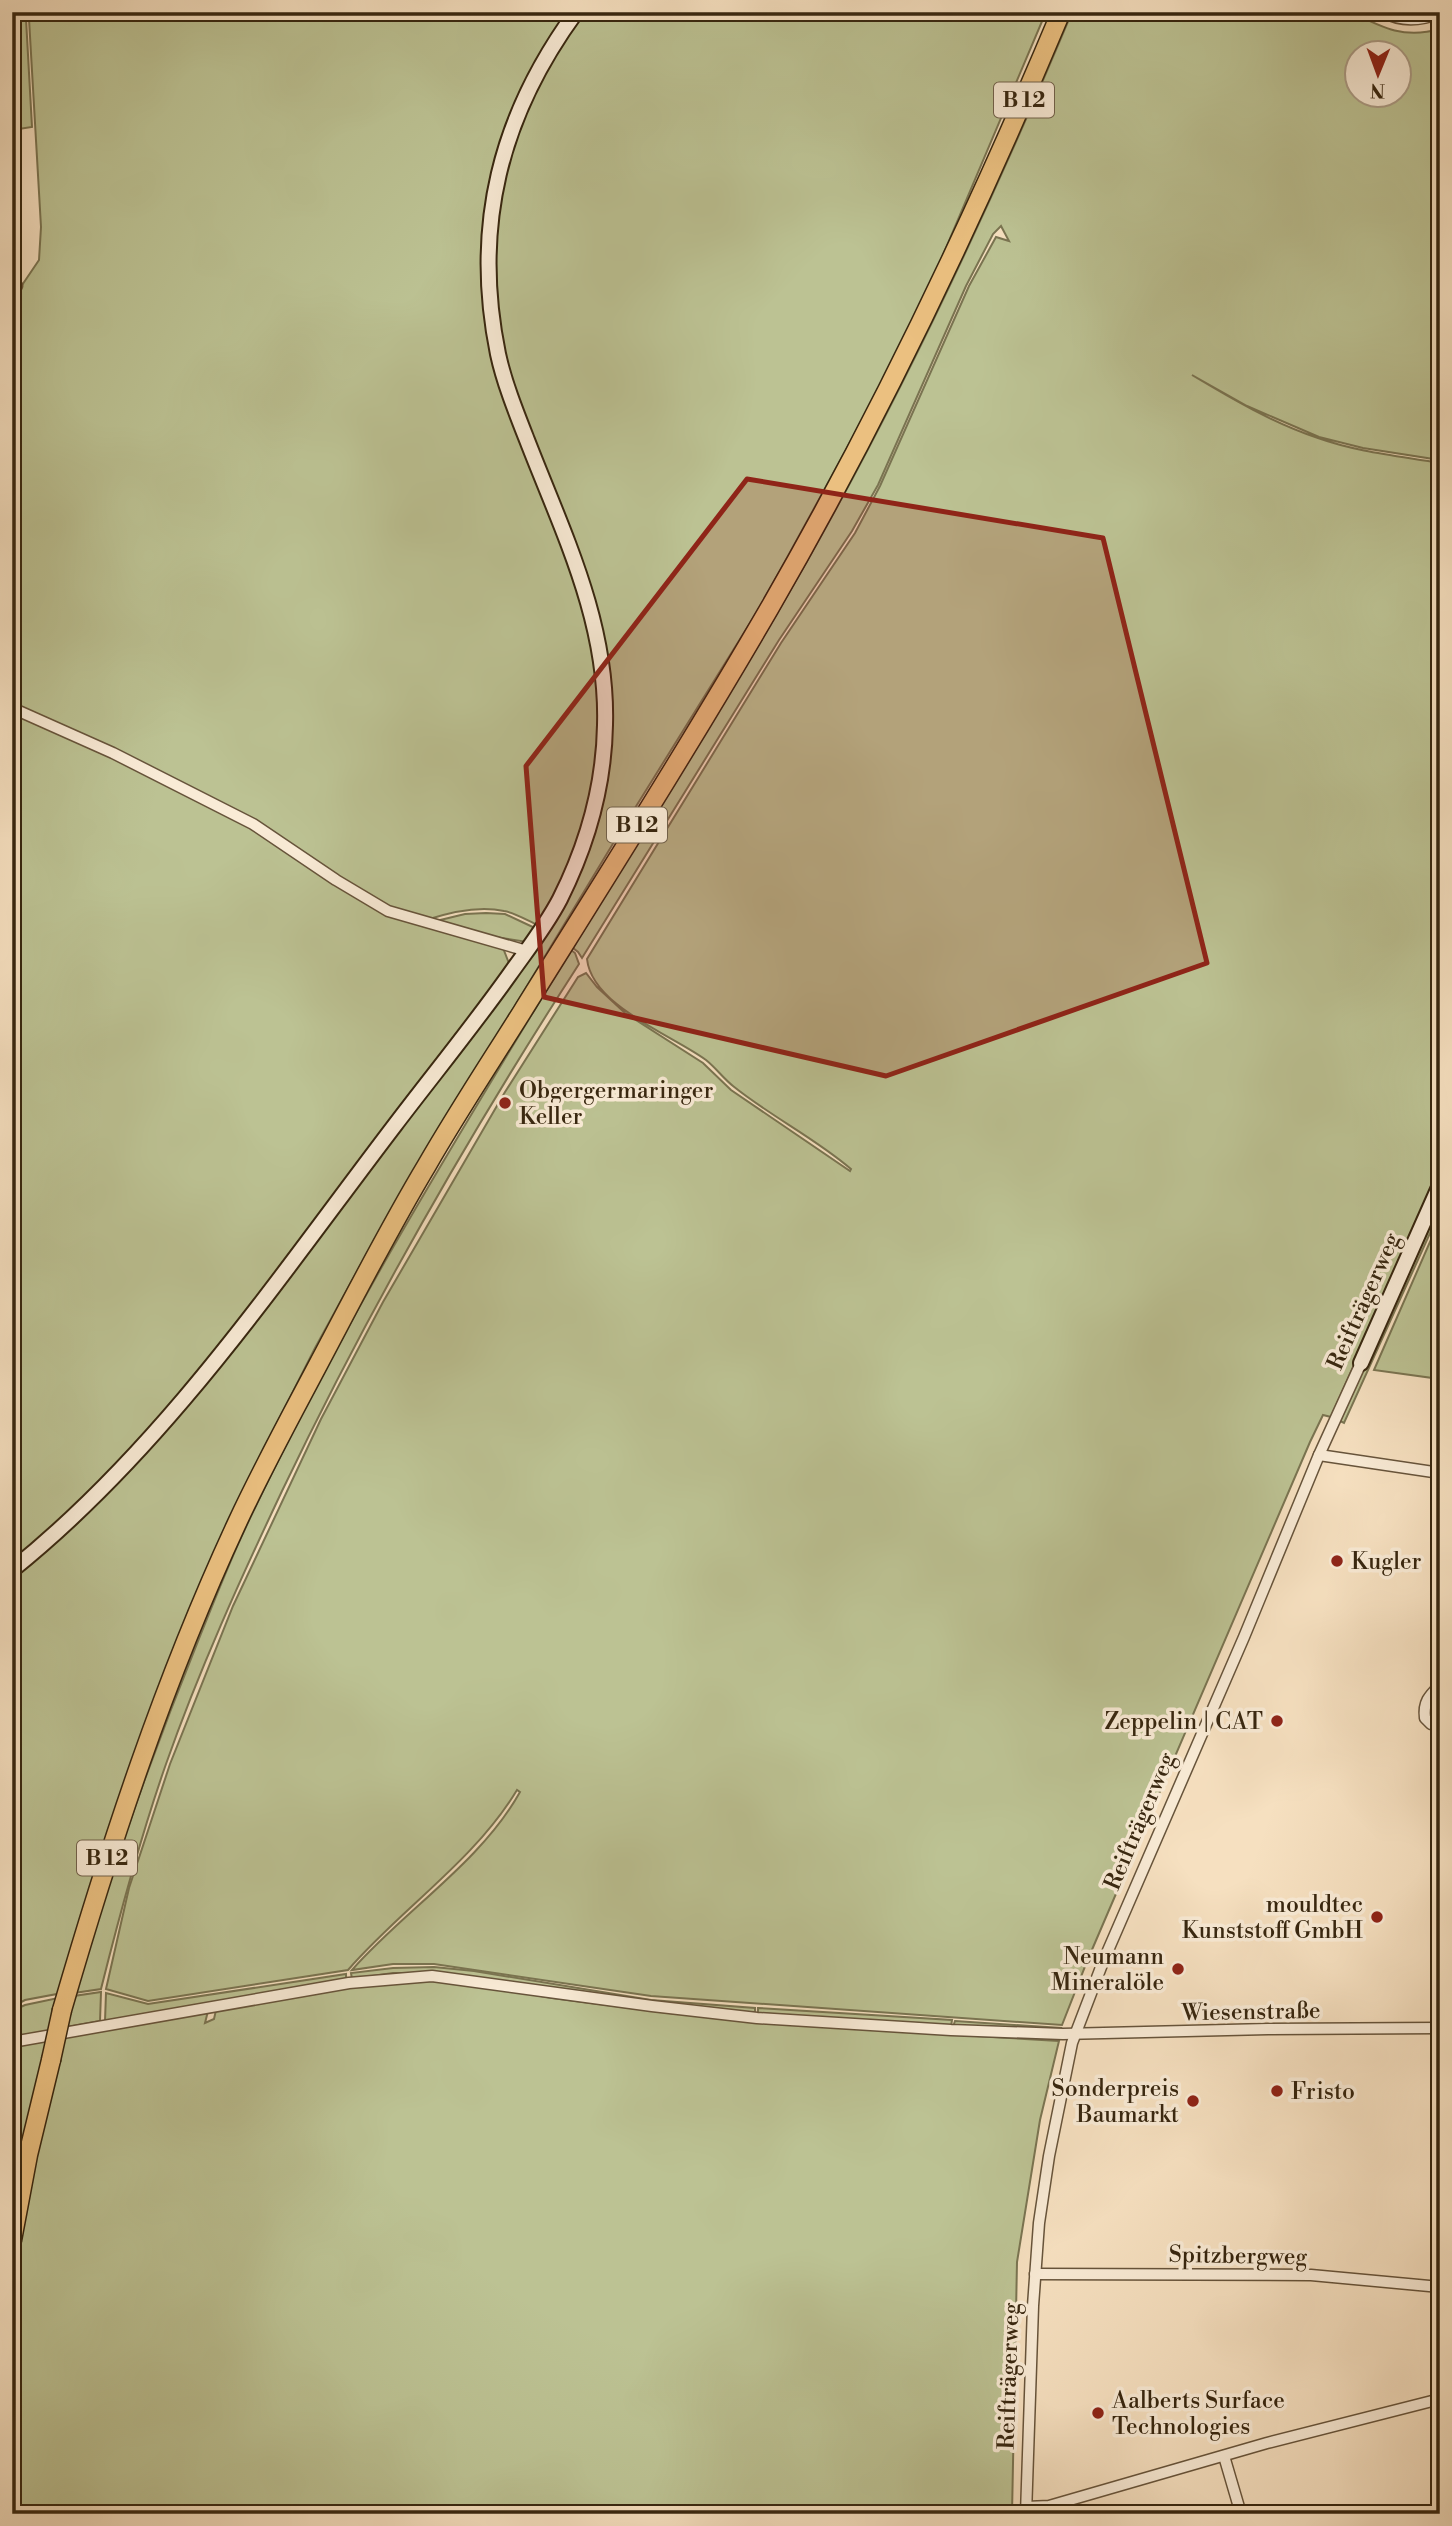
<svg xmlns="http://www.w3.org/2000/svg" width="1452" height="2526" font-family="'Libre Bodoni',serif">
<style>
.green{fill:#bcc293;stroke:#7a7451;stroke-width:2;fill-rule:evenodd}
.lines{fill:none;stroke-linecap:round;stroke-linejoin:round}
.street-casing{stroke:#67543b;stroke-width:13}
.secondary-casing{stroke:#37260f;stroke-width:18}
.highway-casing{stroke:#37260f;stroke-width:21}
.street{stroke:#f9ebd6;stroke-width:10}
.secondary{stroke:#f9ebd6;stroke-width:14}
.highway{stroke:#ebc080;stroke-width:18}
.highway-bridge-casing{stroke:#37260f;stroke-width:21;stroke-linecap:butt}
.highway-bridge{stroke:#ebc080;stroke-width:18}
.marked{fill:#8f2418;fill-opacity:0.2;stroke:#8f2418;stroke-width:5;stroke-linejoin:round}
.poi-dot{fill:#8f2418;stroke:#f9ebd6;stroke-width:2.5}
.labels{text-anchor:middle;stroke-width:7;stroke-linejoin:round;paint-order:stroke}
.shield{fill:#f9ebd6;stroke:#71614b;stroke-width:2}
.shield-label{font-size:21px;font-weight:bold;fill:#37260f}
.poi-label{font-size:23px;fill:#37260f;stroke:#f9ebd6;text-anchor:start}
.street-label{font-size:23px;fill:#37260f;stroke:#f9ebd6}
</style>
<rect width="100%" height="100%" fill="#f6e0c0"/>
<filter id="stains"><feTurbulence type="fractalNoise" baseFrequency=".00286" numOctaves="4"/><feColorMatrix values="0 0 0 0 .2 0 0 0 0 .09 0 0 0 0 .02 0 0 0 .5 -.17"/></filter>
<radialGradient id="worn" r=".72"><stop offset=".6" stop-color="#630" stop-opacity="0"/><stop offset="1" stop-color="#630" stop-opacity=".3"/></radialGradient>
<!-- green -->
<g class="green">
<polygon points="12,12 21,13 26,19 32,127 12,130"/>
<path d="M23,12H1046L929,288L874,398L817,503L760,607L617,837L382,1226L315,1348L262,1453L62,1993L25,2000L12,2007V1578L103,1496L490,1013L548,933L589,846L599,752L580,843L540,926C528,921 516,913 504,911C478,905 450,912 426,920L503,948L510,966L238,1322L144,1441L12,1564V300L39,260L41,227L29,19Z"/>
<path d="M1072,12H1351C1383,28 1404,39 1440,29V460L1363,448L1319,437L1247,406L1192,375C1232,399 1273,423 1318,438C1357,452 1399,456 1440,463V1171L1331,1417L1323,1415L1310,1442L1088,1959L1062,2025L651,1996L434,1964H393L352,1970C405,1910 481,1862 520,1792L517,1790C474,1861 402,1908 348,1970L148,2001L106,1989L129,1888L170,1764L233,1606L321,1419L383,1302L505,1092L578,977L586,973L597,987L625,1013L703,1063L731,1090L850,1171L851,1169C815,1138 770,1116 733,1086C723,1078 716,1068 706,1060C672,1035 592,1006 587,959L781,643L855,533L880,486L969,286L996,237L1009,241L1001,226L993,234L966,286L878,485L852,531L779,640L582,958L578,952L573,948C661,802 755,658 836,509C924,348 1001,181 1072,12ZM1358,52H1400V94H1358Z"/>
<polygon points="486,913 505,914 537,929 527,942 495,937 436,921 465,914"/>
<path d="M571,950L575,953L579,964C470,1133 369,1309 282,1491C240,1580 199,1670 166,1764C140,1838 120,1913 101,1989L74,1993C110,1873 151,1757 198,1641C213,1604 228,1565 245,1529C339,1328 456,1139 571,950Z"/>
<polygon points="1432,1219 1436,1220 1344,1423 1340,1421"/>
<polygon points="1440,1219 1440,1379 1374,1370"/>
<polygon points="434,1967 474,1971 651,2000 755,2008 755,2013 652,2003 432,1973 393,1973 352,1979 351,1973 393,1968"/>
<polygon points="346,1974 346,1979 105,2021 106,1993 148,2004"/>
<polygon points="431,1981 472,1984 552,1998 669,2013 844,2028 1059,2041 1040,2120 1017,2262 1012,2514 12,2514 12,2286 37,2155 64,2036 208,2011 205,2023 214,2019 216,2010 359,1986"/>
<polygon points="101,1992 100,2021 67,2027 74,1996"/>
<polygon points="58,1998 49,2032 12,2037 12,2011 25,2005"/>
<polygon points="758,2008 952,2020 951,2027 758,2013"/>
<polygon points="955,2021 1061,2028 1060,2031 953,2027"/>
<polygon points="47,2040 12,2195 12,2046"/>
</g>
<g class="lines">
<!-- street casing -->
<g class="street-casing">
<g id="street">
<path d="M1383,12C1401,22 1420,21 1440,13"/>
<polyline points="12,287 17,286"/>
<polyline points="12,708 113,753 253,824 336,880 388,911 527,951"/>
<polyline points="1319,1455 1440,1473"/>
<path d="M1440,1685C1429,1696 1423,1702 1425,1718L1431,1724L1440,1725"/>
<polyline points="12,2042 349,1983 432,1976 652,2006 757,2018 951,2030 1063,2034 1268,2029 1440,2028"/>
<polyline points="1035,2274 1311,2275 1440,2287"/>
<polyline points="1224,2456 1241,2514"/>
<polyline points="1026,2507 1049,2506 1267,2443 1440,2399"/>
<polyline points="1026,2514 1033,2306 1039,2223 1049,2156 1072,2043 1103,1962 1244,1637 1319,1455 1361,1363"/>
</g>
</g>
<!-- secondary casing -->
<g class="secondary-casing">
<g id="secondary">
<polyline points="1361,1363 1440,1185"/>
<path d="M12,1570C165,1447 276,1281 395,1125C433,1075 473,1026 510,974C527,950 546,926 560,899C587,845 604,786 605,725C608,622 563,533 527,440C516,412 504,382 498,354C472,227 500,116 576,12"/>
</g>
</g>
<!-- highway casing -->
<g class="highway-casing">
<g id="highway">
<path d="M62,2010C110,1845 164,1680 237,1523C262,1469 291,1416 319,1363C354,1297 388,1230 427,1165C457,1113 490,1063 522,1012C605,879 690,745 769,609C880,417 975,217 1061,12"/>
<polyline points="12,2240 28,2155 51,2060"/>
</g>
</g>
<!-- street -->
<use href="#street" class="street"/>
<!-- secondary -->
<use href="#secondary" class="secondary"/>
<!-- highway -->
<use href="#highway" class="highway"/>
<!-- highway-bridge casing -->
<g class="highway-bridge-casing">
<polyline id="highway-bridge" points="51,2060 62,2010"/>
</g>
<!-- highway-bridge -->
<use href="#highway-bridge" class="highway-bridge"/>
</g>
<!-- marked area -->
<path class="marked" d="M747,479L1103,538L1207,963L886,1076L544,997L526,766Z"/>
<!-- markers -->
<g class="poi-dot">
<circle cx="505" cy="1103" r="7"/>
<circle cx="1337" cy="1561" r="7"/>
<circle cx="1277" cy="1721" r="7"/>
<circle cx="1377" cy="1917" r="7"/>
<circle cx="1178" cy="1969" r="7"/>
<circle cx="1277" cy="2091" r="7"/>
<circle cx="1193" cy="2101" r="7"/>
<circle cx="1098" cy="2413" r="7"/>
</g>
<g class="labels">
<!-- shield labels -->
<g class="shield">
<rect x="994" y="82.5" width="60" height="35" rx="5"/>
<rect x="607" y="807.5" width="60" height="35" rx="5"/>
<rect x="77" y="1840.5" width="60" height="35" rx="5"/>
</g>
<g class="shield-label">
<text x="1024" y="107">B 12</text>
<text x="637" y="832">B 12</text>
<text x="107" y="1865">B 12</text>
</g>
<!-- poi labels -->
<g class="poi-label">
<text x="519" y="1098">Obgergermaringer<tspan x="519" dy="26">Keller</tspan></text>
<text x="1351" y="1569">Kugler</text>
<text x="1263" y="1729" text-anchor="end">Zeppelin | CAT</text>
<text x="1363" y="1912" text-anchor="end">mouldtec<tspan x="1363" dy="26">Kunststoff GmbH</tspan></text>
<text x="1164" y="1964" text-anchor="end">Neumann<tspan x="1164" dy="26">Mineralöle</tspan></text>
<text x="1179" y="2096" text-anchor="end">Sonderpreis<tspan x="1179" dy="26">Baumarkt</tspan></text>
<text x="1291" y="2099">Fristo</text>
<text x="1112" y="2408">Aalberts Surface<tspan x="1112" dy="26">Technologies</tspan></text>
</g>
<!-- street labels -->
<g class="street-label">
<text transform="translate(1363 1301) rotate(-66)" y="8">Reifträgerweg</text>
<text transform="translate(1139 1821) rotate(-67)" y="8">Reifträgerweg</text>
<text transform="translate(1251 2011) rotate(-1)" y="8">Wiesenstraße</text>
<text transform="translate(1238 2255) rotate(1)" y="8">Spitzbergweg</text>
<text transform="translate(1008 2376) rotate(-88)" y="8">Reifträgerweg</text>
</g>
</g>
<!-- margin -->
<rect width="1452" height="2526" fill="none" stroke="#f6e0c0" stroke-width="42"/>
<rect x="14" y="14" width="1424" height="2498" fill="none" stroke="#37260f" stroke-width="3.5"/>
<rect x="21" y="21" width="1410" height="2484" fill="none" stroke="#37260f" stroke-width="2"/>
<!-- north arrow -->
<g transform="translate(1378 74) rotate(181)"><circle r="33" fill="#f9ebd6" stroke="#ab9c86" stroke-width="2"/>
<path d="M0-5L12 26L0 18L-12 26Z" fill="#8f2418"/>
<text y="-10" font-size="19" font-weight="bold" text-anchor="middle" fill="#37260f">N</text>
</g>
<rect width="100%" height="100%" filter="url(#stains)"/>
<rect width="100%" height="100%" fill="url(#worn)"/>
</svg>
